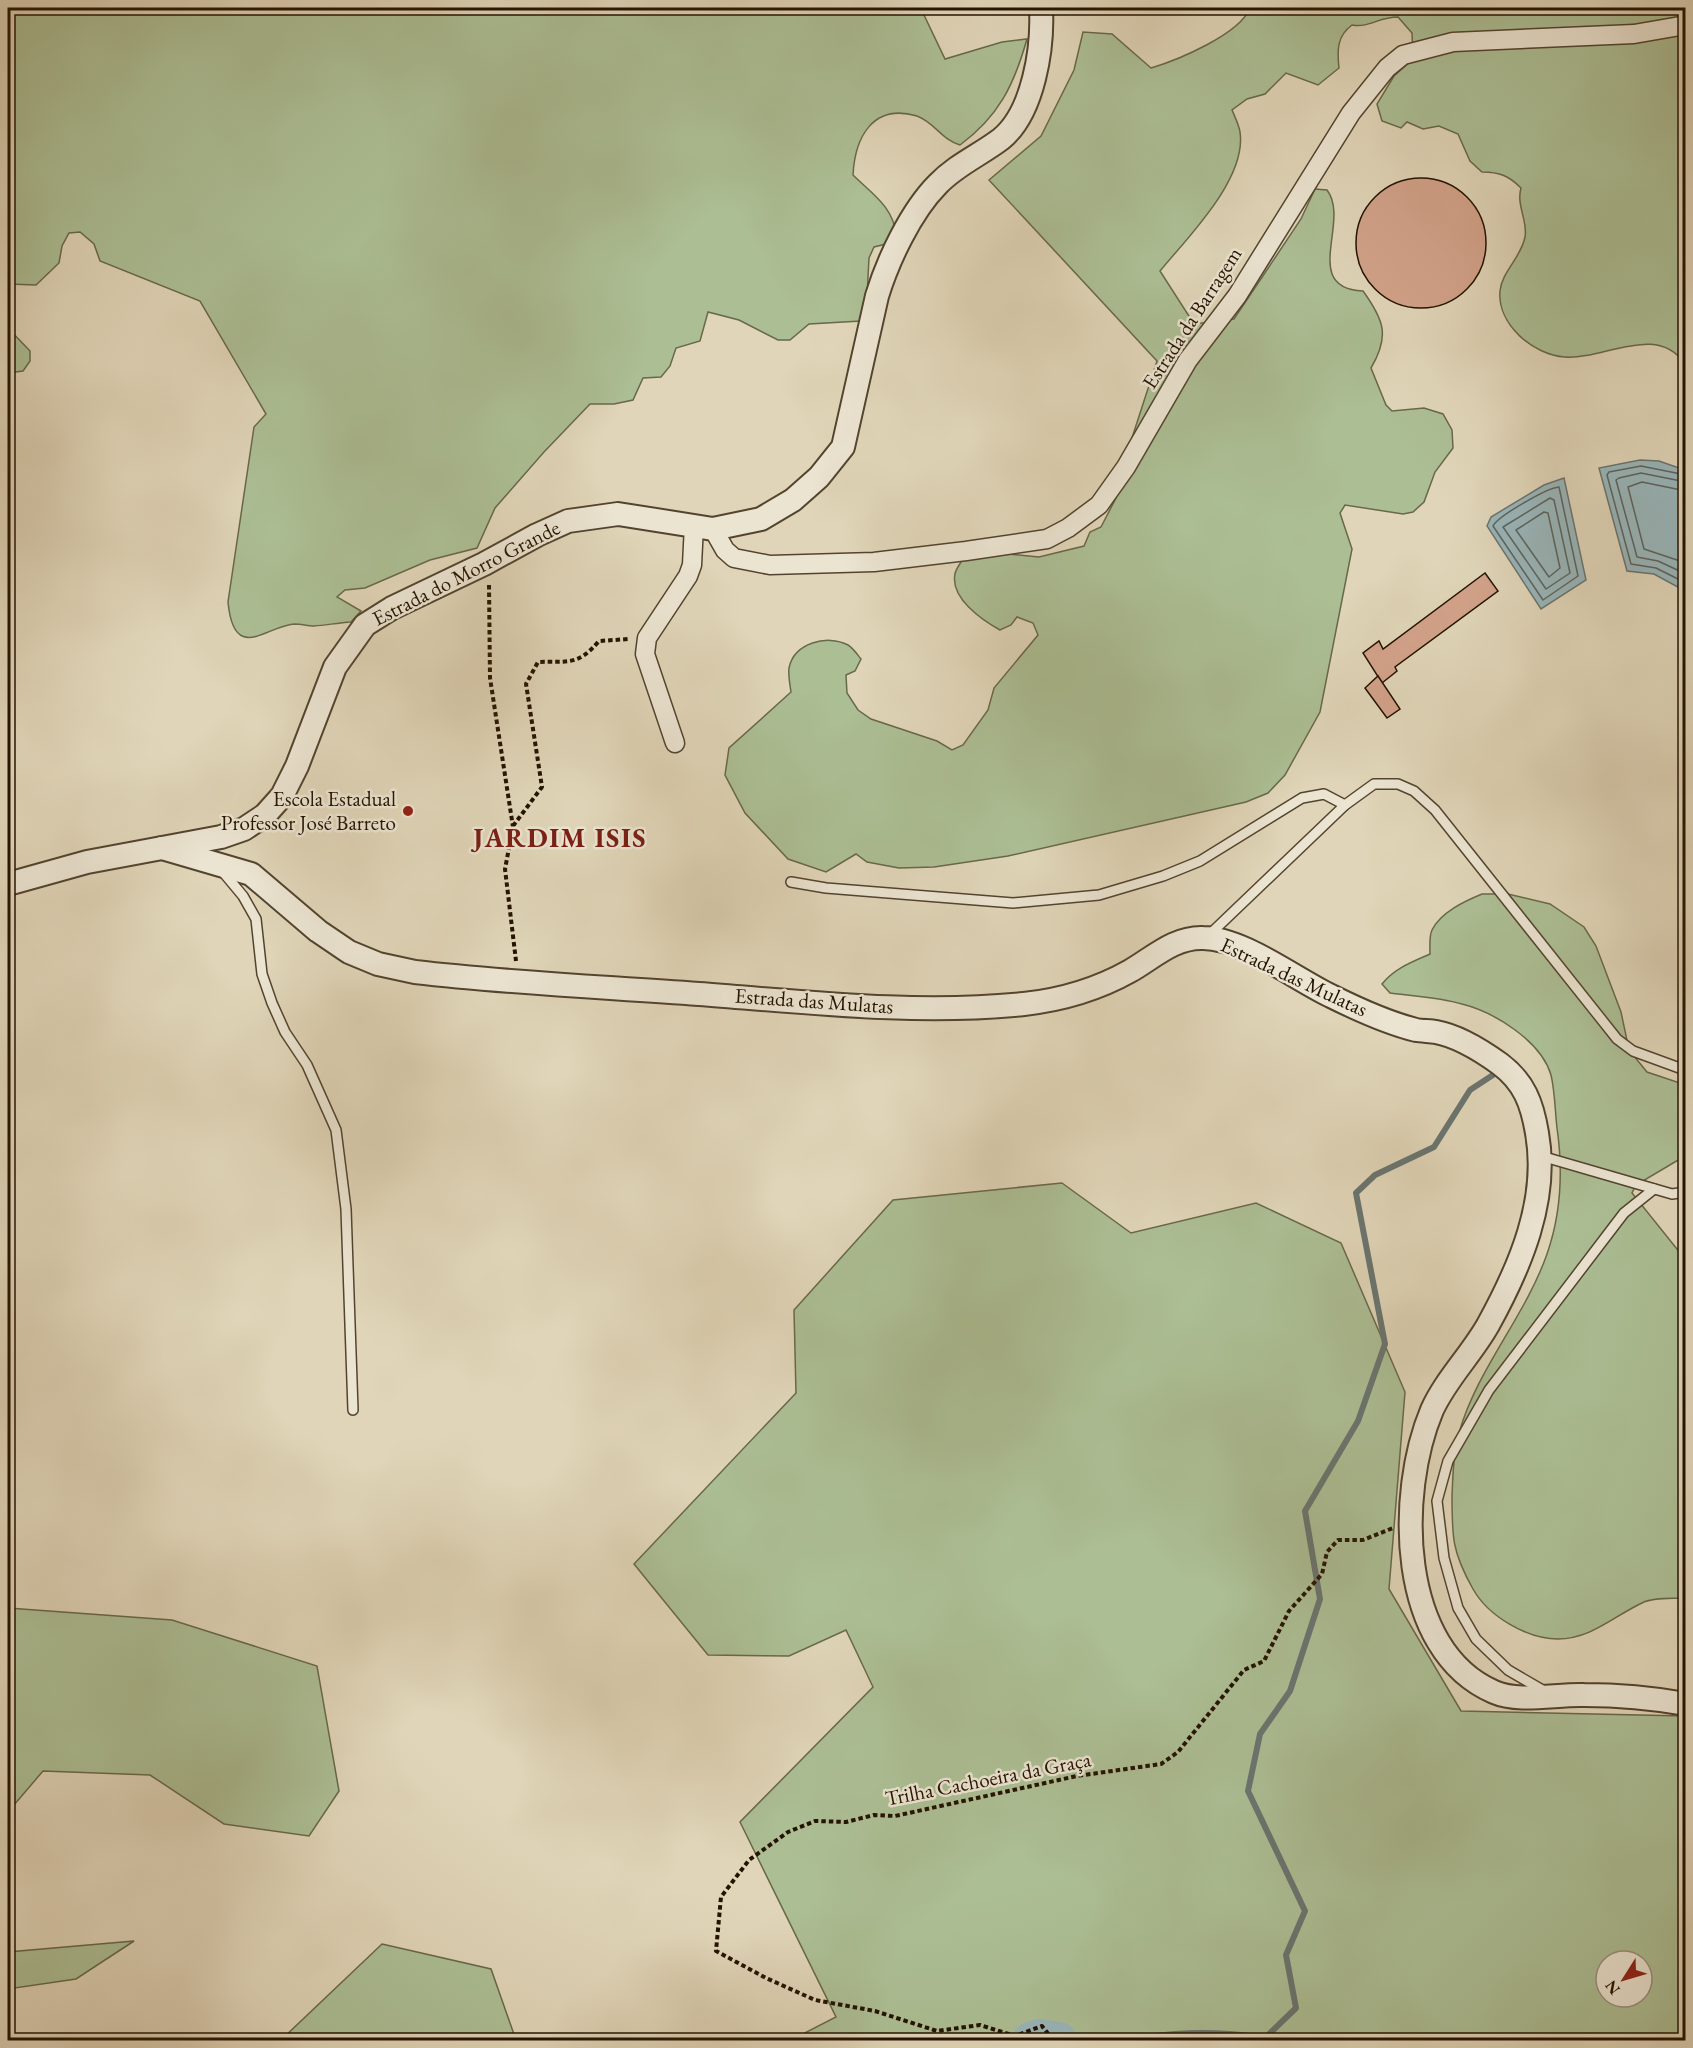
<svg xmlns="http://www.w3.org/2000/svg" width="1693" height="2048" font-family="'EB Garamond',serif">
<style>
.green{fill:#acbe94;stroke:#68684a;stroke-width:1.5;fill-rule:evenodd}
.water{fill:#99b6ba;stroke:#6a7570;stroke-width:1.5}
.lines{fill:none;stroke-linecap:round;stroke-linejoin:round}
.shore{stroke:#5e645e;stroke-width:1.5}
.stream{stroke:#6a7570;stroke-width:6}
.river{stroke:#99b6ba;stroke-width:36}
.building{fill:#d2a28a;stroke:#241301;stroke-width:1.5}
.service-casing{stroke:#53442f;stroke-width:12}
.minor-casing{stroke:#53442f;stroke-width:21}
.tertiary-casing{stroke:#53442f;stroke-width:26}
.path{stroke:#241301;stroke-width:4;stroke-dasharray:4.5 3;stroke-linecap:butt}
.service{stroke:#ebe4d1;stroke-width:9}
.minor{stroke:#ebe4d1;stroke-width:18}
.tertiary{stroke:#ebe4d1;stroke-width:22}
.poi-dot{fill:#8f2418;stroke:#ebe4d1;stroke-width:2}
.labels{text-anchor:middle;stroke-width:5;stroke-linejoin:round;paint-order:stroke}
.street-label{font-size:21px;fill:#241301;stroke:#ebe4d1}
.poi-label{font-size:21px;fill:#241301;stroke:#ebe4d1;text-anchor:end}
.district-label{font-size:27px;font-weight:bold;letter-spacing:1.5px;fill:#7a1f14;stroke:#ebe4d1}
</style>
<rect width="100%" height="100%" fill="#e0d5b8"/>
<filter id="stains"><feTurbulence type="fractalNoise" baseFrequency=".00333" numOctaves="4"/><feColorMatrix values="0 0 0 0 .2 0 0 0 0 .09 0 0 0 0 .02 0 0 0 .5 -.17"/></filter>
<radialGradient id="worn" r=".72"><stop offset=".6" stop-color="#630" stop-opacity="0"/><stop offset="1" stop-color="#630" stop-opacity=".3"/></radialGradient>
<!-- green -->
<g class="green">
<path d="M8,8H464L483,10L490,8H933L924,15L945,59L1002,42L1027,39C1014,85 999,116 960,145C942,140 934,122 917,116C873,103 855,137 853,175C871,193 894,207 896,235L886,244L874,247L869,258L866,316L861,321L809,324L790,340H778L739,320L708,312L700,341L676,348L670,366L661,377L643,378L633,400L614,404H590L544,452L495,508L477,548L430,560L365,588L345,590L337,597L361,611L351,622C338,623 326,625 314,626C308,626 301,624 295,624C267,625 234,665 228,602L254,427L266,414L200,301L100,261L94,244L80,232L69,233L62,246L59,263L36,285L8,284Z"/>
<path d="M1250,8H1685V364C1657,322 1604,360 1565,357C1533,355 1497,324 1500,291C1502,271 1521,258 1525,237C1528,221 1516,205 1521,188C1509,176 1500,172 1482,172L1470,161L1458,134L1439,126L1423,129L1407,122L1401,128L1382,121L1377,104L1394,76L1413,59L1412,33L1398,17C1378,17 1370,28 1352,25C1337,36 1337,50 1339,68L1318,85L1286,73L1265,94L1247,99L1232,110C1235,117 1239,125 1240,132C1247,179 1187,238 1160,271L1194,324L1234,319L1301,219L1315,189L1327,190C1351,221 1300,288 1363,291C1384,320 1390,336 1371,368L1386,405L1392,411L1424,408L1443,414L1452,430L1453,448L1435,472L1424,502L1413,512L1403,514L1345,505L1340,513L1352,549L1320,712L1285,775L1268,793L1246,802L1008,856L934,867L899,868L867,862L856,854L826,872L788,859L745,813L725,775L729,748L791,692C790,685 788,675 789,668C794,643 827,634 848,645C853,648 857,654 861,659L855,671L846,675L847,693L858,710L871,719L937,741L952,750L963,745L988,710L994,688L1038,635L1033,623L1017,617L1011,625L1000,630C982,620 950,598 955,574C956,568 961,563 964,557L998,553L1039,557L1084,546L1090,532L1101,527L1116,498L1117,484L1157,361L989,180L1041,136L1074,70L1083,32L1112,34L1151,68C1178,60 1240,34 1250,8Z"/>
<polygon points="8,328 30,351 30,361 23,371 8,373"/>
<path d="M1482,894H1508L1550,904L1584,927L1596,946L1621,1012L1629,1050L1647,1072L1683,1084L1685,1089V1156L1636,1185L1632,1193L1685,1259V1598C1672,1599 1654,1597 1642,1603C1614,1616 1591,1639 1558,1639C1527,1639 1488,1616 1473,1589C1452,1552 1452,1537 1452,1496C1453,1476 1453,1452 1459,1433C1477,1369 1525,1317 1547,1254C1561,1214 1563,1170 1557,1128C1555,1111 1555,1092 1551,1075C1541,1041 1494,1012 1462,1004C1439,997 1413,996 1390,993L1382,984C1395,968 1412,962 1430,954C1430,947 1429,936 1432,930C1441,912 1465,901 1482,894Z"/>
<path d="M1062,1183L1131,1233L1256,1203L1341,1243L1405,1392L1389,1589L1461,1711L1685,1716V2040H791L836,2017L740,1822L873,1687L846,1630L789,1656L708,1655L634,1564L796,1393L794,1310L893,1200ZM1606,1961H1642V1997H1606Z"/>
<polygon points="8,1608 172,1620 317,1666 339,1791 309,1836 224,1824 150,1775 43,1771 8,1812"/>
<polygon points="134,1941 76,1979 8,1989 8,1952"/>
<polygon points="382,1944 491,1969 516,2040 281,2040"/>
</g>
<!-- water -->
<g class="water">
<polygon points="1640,460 1659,461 1685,470 1685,591 1654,574 1627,571 1599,468"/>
<polygon points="1564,478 1586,580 1541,609 1487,526 1491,517 1544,485"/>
</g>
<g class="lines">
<!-- shore -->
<g class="shore">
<polyline points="1686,475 1641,466 1609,472 1607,475 1631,564 1656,568 1686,583"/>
<polyline points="1686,482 1641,473 1619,478 1616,480 1637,557 1658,561 1686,574"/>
<path d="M1559,487L1578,576L1543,600L1493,526C1498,516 1547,488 1559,487Z"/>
<polyline points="1686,491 1642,482 1628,487 1644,549 1686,563"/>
<polygon points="1550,498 1554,500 1570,573 1546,589 1503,527"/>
<polygon points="1544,512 1548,513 1560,568 1549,577 1516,530"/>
</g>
<!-- stream -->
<path class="stream" d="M1131,2040C1176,2031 1220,2031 1265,2038L1296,2008L1286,1955L1305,1911L1248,1791L1260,1734L1290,1691L1320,1599L1305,1511L1358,1421L1385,1344L1356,1193L1375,1175L1434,1147L1470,1090L1499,1071"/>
<!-- river -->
<polyline class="river" points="1030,2040 1039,2037 1059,2040"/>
</g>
<!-- building -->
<g class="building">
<circle cx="1421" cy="243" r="65"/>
<polygon points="1485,573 1498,591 1395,667 1397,671 1382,683 1363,653 1379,641 1383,649"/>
<polygon points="1378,676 1400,709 1387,718 1365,688"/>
</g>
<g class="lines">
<!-- service casing -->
<g class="service-casing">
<g id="service">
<polyline points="223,872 243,896 256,919 262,974 272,1003 285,1032 307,1065 336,1130 346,1209 353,1410"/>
<polyline points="791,882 826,888 1013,903 1099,895 1163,876 1200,861 1302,798 1324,794 1345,805"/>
<polyline points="1208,936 1345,805 1374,784 1398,784 1414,791 1435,810 1617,1039 1633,1051 1685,1070"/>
<polyline points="1541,1156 1672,1194 1686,1192"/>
<polyline points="1544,1691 1508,1670 1476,1639 1458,1608 1444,1558 1437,1501 1448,1461 1489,1390 1624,1213 1654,1189"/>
</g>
</g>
<!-- minor casing -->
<g class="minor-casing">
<g id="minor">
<polyline points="713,529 725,550 734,558 770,565 874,562 966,551 1047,539 1068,528 1099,505 1126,467 1188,360 1237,296 1351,113 1387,68 1403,55 1453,42 1634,34 1686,25"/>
<polyline points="675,743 645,654 647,638 688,576 692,565 694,525"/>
</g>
</g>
<!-- tertiary casing -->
<g class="tertiary-casing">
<g id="tertiary">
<path d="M162,848L251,874L318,931L349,952L378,964L415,972C509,983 604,987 699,994C806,1002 916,1015 1024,1004C1060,1000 1098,989 1130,971C1153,958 1174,937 1203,938C1243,938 1295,979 1331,996C1357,1009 1388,1023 1416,1030C1422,1031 1431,1031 1436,1032C1458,1036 1482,1051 1500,1064C1524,1082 1532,1103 1537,1133C1549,1200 1520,1267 1488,1325C1471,1355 1446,1379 1432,1410C1397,1493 1397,1650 1494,1692C1519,1703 1556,1694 1584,1695C1618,1695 1652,1698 1686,1704"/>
<path d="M8,884L87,862L221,837L244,829L265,815L282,796L297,766L335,667L365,625L392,608L484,564L537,535L568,521L618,514L713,529L761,519L793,500L819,477L843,447L877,296C888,260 911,211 938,184C956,165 980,155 1001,139C1034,112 1043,47 1041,8"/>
</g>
</g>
<!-- path -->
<g class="path">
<polyline points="489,585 490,678 513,827 505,869 516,961"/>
<path d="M513,826L542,787L526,684L538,662C568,661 578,666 599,641L629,639"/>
<polyline points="1053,2040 1042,2026 1015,2036 980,2025 937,2031 875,2011 815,2000 766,1978 716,1951 721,1897 749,1860 788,1832 815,1821 846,1822 874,1815 895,1816 1077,1776 1161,1764 1178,1752 1244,1670 1264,1661 1289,1611 1322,1574 1327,1552 1338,1540 1363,1540 1393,1528"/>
</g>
<!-- service -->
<use href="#service" class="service"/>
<!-- minor -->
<use href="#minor" class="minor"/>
<!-- tertiary -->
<use href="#tertiary" class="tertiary"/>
</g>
<!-- markers -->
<circle class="poi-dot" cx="408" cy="811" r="6"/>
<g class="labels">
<!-- street labels -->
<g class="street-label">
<text transform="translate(1192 318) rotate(-57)" y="7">Estrada da Barragem</text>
<text transform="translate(466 573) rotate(-27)" y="7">Estrada do Morro Grande</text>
<text transform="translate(1294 977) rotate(25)" y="7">Estrada das Mulatas</text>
<text transform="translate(814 1001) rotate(4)" y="7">Estrada das Mulatas</text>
<text transform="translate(988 1779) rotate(-11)" y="7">Trilha Cachoeira da Graça</text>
</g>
<!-- poi labels -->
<g class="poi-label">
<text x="396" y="806">Escola Estadual<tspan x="396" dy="24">Professor José Barreto</tspan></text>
</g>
<!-- district labels -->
<g class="district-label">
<text x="560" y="847">JARDIM ISIS</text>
</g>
</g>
<!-- margin -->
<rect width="1693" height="2048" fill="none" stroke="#e0d5b8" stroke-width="30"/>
<rect x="9" y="9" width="1675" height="2030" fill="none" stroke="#241301" stroke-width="3"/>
<rect x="15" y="15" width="1663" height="2018" fill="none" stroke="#241301" stroke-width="1.5"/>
<!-- north arrow -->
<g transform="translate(1624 1979) rotate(233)"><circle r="28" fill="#ebe4d1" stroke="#9b907e" stroke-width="1.5"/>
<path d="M0-4.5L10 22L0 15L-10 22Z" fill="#8f2418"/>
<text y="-9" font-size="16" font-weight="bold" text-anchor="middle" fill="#241301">N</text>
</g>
<rect width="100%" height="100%" filter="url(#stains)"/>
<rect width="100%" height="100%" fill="url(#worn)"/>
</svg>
